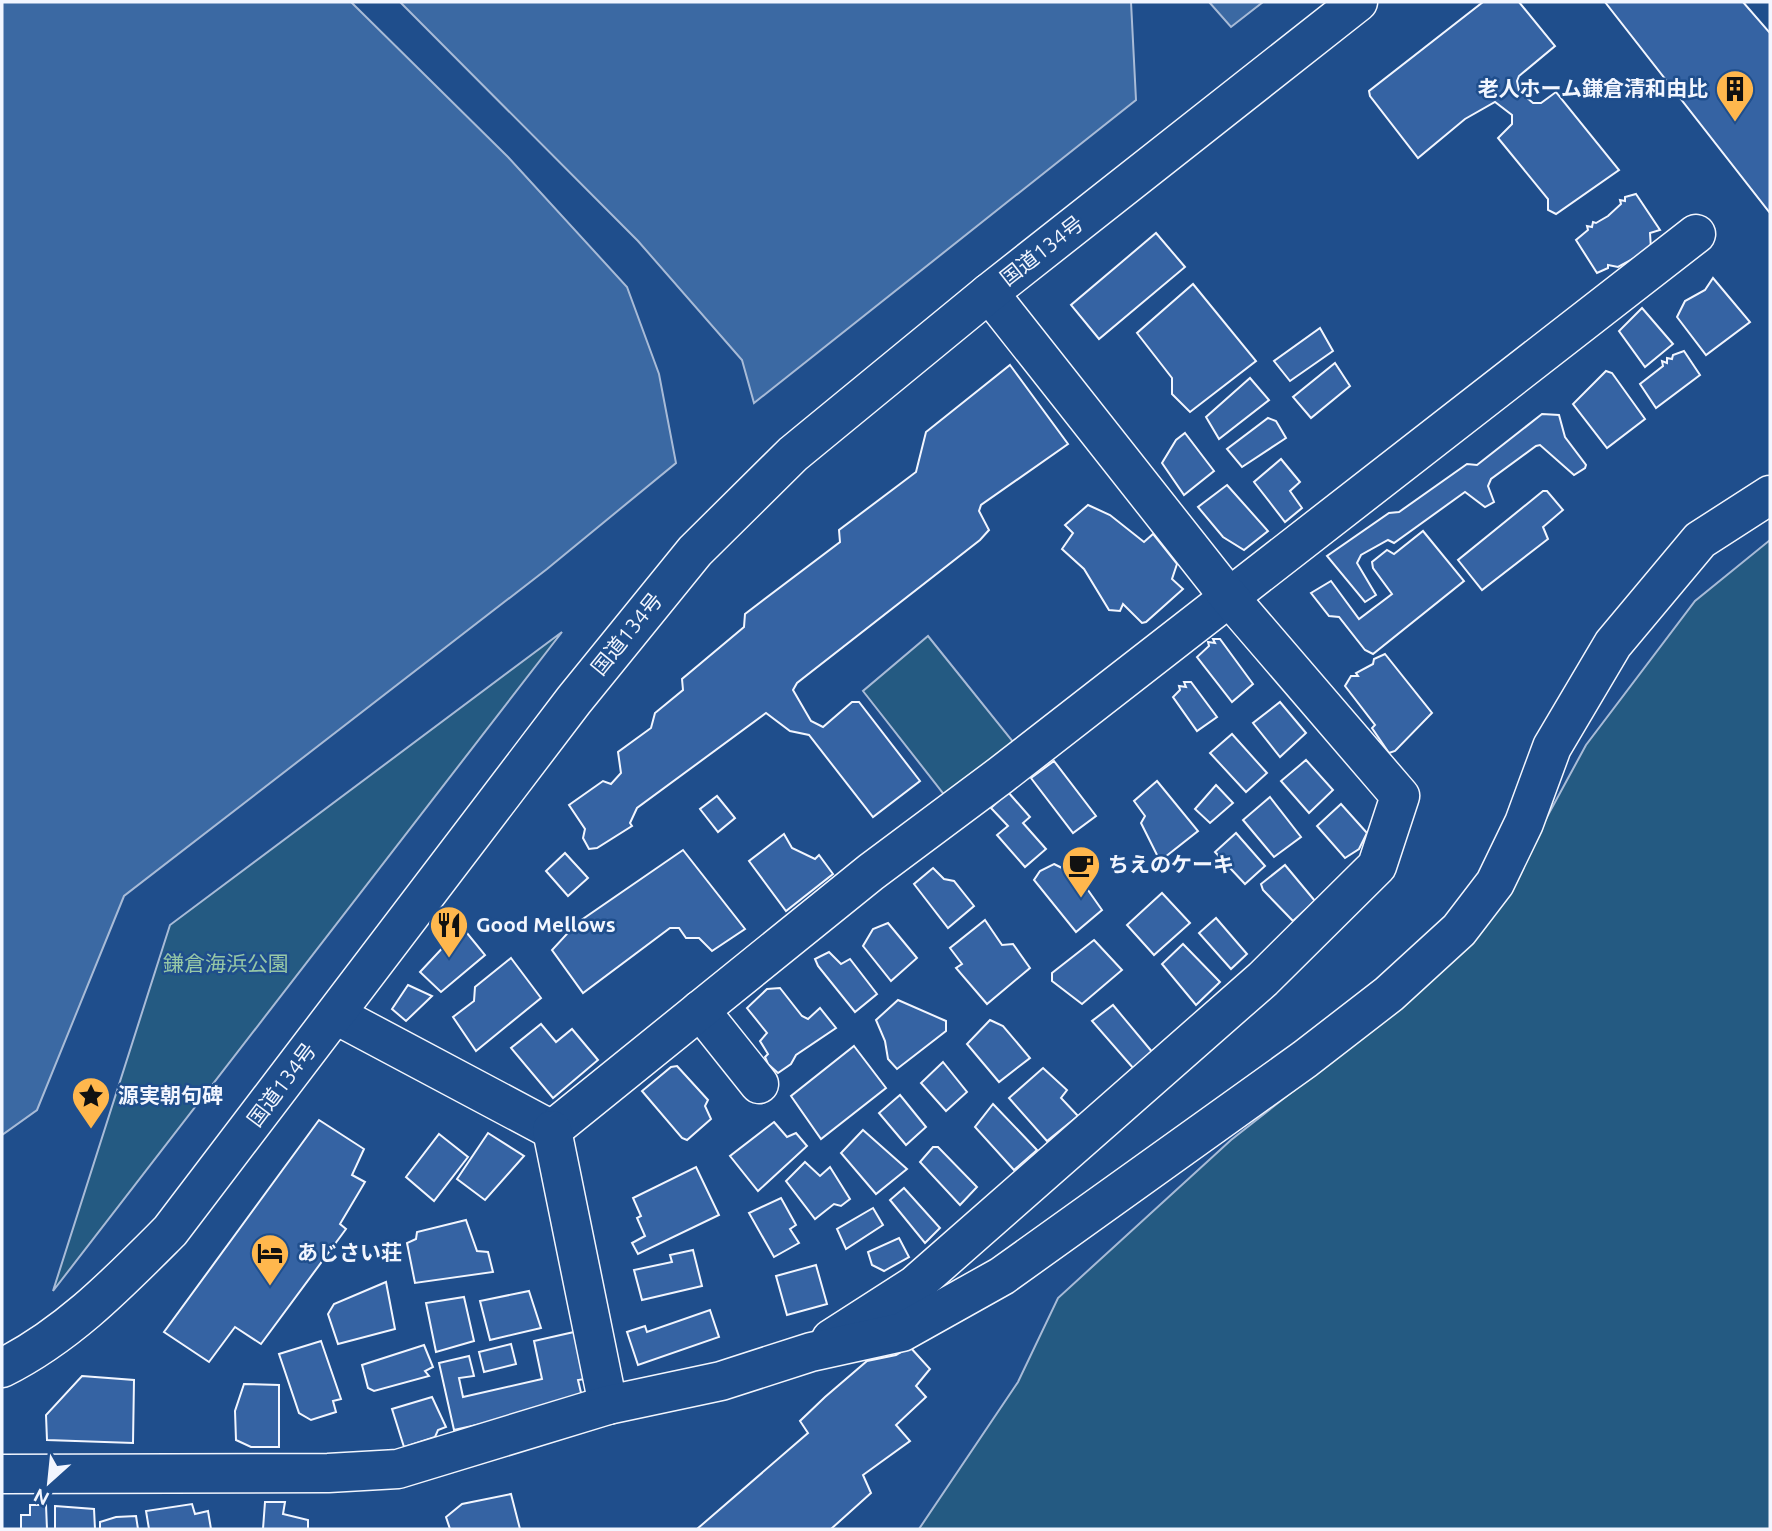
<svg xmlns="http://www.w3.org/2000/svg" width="1772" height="1531" font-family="Ubuntu,'Noto Sans JP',sans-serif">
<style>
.green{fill:#245a82;stroke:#a8bbd7;stroke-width:2}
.water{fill:#3b69a3;stroke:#a8bbd7;stroke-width:2}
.building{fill:#3563a3;stroke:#f2f6ff;stroke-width:2}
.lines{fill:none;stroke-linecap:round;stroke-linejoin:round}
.minor-casing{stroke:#f2f6ff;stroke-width:41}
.highway-casing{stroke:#f2f6ff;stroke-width:41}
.minor{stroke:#1f4e8c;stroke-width:38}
.highway{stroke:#1f4e8c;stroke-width:38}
.labels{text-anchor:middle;stroke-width:5;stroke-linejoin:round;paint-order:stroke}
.poi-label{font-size:21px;font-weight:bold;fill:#f2f6ff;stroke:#1f4e8c;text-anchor:start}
.street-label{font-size:21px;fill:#f2f6ff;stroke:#1f4e8c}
.park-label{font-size:21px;fill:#97c8a6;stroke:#1f4e8c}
</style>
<rect width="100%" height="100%" fill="#1f4e8c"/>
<!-- green -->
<g class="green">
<polygon points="1770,540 1770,1529 919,1529 1018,1382 1058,1298 1231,1140 1368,1032 1495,913 1586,745 1695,601"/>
<polygon points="562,632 53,1291 170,925"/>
<polygon points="928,636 1014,743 946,797 863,691"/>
</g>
<!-- water -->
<g class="water">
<polygon points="2,2 351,2 508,157 627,287 659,374 676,463 547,569 124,896 37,1110 2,1135"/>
<polygon points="400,2 1131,2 1136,100 754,403 742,360 638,241"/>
<polygon points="1209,2 1263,2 1231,27"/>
</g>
<!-- building -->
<g class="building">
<polygon points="1483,2 1519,2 1555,46 1519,76 1517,81 1519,91 1533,103 1541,103 1556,92 1619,170 1556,214 1548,210 1548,199 1498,138 1512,124 1512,115 1495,102 1465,119 1418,158 1370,96 1369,91"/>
<polygon points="1605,2 1743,2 1770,33 1770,213"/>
<polygon points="1636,194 1660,230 1650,233 1651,249 1618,267 1608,265 1608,268 1597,273 1576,240 1588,230 1587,226 1592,227 1593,222 1596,223 1608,216 1621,204 1620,200 1625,201 1625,197"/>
<polygon points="1156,233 1185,267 1099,339 1071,305"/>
<polygon points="1713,278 1750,322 1706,355 1677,317 1685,301 1705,290"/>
<polygon points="1193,284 1256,361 1190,412 1172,394 1172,378 1137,333"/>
<polygon points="1642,308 1673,344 1645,367 1619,331"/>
<polygon points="1320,328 1333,351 1290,381 1274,361"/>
<polygon points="1684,351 1700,375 1656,408 1640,384 1663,366 1662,361 1667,363 1667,358 1672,359 1673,355"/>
<polygon points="1335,363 1350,386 1311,418 1293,397"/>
<polygon points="1010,365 1068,444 981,505 979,511 989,530 980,540 797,683 793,690 811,721 823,727 852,702 859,702 920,781 873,817 809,735 790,731 766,713 637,808 630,823 632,826 597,848 589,849 583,838 585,829 569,805 603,781 611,784 621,773 618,752 651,728 655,713 683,690 682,679 744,627 745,614 840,542 839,530 916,472 926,432"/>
<polygon points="1606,371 1612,373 1645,419 1607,448 1573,404"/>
<polygon points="1250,378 1269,400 1219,439 1206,417"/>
<polygon points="1542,414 1559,415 1565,437 1586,465 1585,468 1574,475 1540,445 1536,446 1491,479 1488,486 1494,502 1485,507 1465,492 1394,543 1388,540 1361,555 1357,563 1376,595 1365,602 1327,556 1389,513 1399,512 1467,464 1477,465"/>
<polygon points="1268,418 1276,421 1286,438 1242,467 1227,449"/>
<polygon points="1185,433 1214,471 1184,495 1162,463 1176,440"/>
<polygon points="1281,459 1300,482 1290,491 1302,508 1285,522 1254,482"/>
<polygon points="1227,485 1268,531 1244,550 1223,537 1198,507"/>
<polygon points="1543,491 1547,491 1563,510 1543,527 1548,539 1482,590 1458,560"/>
<polygon points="1088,505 1110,515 1144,542 1153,534 1177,564 1172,579 1183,589 1146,622 1142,623 1123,604 1120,611 1109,610 1084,569 1062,549 1073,533 1065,525"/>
<polygon points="1423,531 1464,581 1373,654 1365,650 1339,617 1329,616 1311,593 1331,581 1359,619 1392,594 1373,568 1372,562 1387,550 1394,554"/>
<polygon points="1213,639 1220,639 1253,684 1232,702 1197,657 1209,646 1208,642 1215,643"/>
<polygon points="1385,654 1432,713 1395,751 1389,753 1372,728 1375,725 1345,686 1351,676 1358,676 1356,673 1373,664 1374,659"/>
<polygon points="1184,682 1191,682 1217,717 1197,731 1173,697 1180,690 1179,686 1186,687"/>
<polygon points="1280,702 1306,733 1280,757 1253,723"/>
<polygon points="1232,734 1267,773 1246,792 1210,753"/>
<polygon points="1306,760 1333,790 1309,813 1281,781"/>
<polygon points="1054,761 1096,816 1073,833 1031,778"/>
<polygon points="1157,781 1198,831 1160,861 1141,823 1145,816 1134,801"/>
<polygon points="1216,785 1233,803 1210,823 1195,809"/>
<polygon points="1008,792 1030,817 1023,823 1046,849 1025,867 997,835 1008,826 991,808"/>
<polygon points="717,796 735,818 718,832 700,809"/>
<polygon points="1270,797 1301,837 1274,857 1243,820"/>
<polygon points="1341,804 1367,833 1359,849 1345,858 1317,826"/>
<polygon points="1236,833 1265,866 1245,884 1215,852"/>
<polygon points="784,834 792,848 815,859 819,855 833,874 786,911 749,861"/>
<polygon points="683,850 745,929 712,951 699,938 686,938 679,928 670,928 583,993 552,950 577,923"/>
<polygon points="565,853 588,878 568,896 546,871"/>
<polygon points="1054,864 1072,873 1078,867 1076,873 1102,910 1076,932 1034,880 1040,871"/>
<polygon points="1285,865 1315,901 1293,921 1263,890 1261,884"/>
<polygon points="933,868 944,879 954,881 974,906 948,928 914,884"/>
<polygon points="1162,893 1190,923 1154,955 1127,925"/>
<polygon points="1216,918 1247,954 1231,969 1199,933"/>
<polygon points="985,920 1002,945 1013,944 1030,968 987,1004 956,968 962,964 950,948"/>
<polygon points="888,923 917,958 891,981 863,946 873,929"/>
<polygon points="462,927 485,955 441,992 420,972"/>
<polygon points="1094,940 1122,970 1082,1004 1052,981 1052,973"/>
<polygon points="1183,944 1220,982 1196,1005 1162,964"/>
<polygon points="829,952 841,964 850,959 877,994 855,1012 818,966 815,959"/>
<polygon points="511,958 541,998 476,1051 453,1017 474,1001 475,987"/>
<polygon points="408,985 432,996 406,1021 392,1009"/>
<polygon points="780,988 802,1016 808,1019 820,1008 836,1028 796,1055 791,1064 778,1073 768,1064 765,1057 768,1054 760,1041 767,1033 747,1008 767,989"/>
<polygon points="898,1000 946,1021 946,1031 897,1069 888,1059 885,1041 876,1020"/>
<polygon points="1113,1005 1153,1053 1134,1069 1092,1021"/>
<polygon points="990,1020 1003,1026 1030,1058 999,1082 967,1044"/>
<polygon points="541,1024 556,1042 572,1029 598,1060 553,1098 511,1048"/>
<polygon points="854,1046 886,1088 821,1139 791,1096"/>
<polygon points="943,1062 967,1092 946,1111 921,1083"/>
<polygon points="677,1066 708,1100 705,1106 711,1119 687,1140 682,1138 642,1091 671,1067"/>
<polygon points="1043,1068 1067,1090 1061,1098 1078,1116 1047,1141 1009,1098"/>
<polygon points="900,1095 926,1127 906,1145 879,1113"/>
<polygon points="993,1104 1037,1150 1014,1170 975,1127"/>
<polygon points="319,1120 364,1149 352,1175 365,1182 340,1224 346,1229 261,1344 235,1327 209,1362 164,1332"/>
<polygon points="774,1122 787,1137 796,1133 807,1146 758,1191 730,1156"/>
<polygon points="863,1130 907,1169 876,1194 841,1153"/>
<polygon points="488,1133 524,1156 485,1200 457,1179"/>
<polygon points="439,1134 468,1157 434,1201 406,1177"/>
<polygon points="933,1147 938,1147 977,1187 960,1205 920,1162"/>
<polygon points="805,1162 820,1176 830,1167 850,1199 841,1206 834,1204 815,1219 786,1181"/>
<polygon points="696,1167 719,1215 638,1254 632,1243 645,1236 637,1218 641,1216 633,1198"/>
<polygon points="904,1188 940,1228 925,1243 890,1200"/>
<polygon points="781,1198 796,1225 790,1229 799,1243 774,1257 749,1213"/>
<polygon points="873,1208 883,1225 846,1249 837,1229"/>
<polygon points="466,1220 477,1251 488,1252 493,1272 415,1283 407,1243 416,1239 417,1232"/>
<polygon points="899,1238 909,1257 884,1271 872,1265 868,1252"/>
<polygon points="693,1250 702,1286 642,1300 634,1270 672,1262 670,1255"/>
<polygon points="816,1265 827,1304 787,1315 776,1276"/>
<polygon points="386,1282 395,1329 338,1344 328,1314 334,1304"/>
<polygon points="529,1291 541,1328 490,1340 480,1301"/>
<polygon points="464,1297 474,1341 436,1352 426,1303"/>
<polygon points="710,1310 719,1337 638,1365 627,1332 645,1326 647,1332"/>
<polygon points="574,1332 585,1379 578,1380 583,1401 454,1430 439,1363 469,1356 474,1376 459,1378 463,1397 542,1379 534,1341"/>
<polygon points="321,1341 341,1399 333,1401 336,1412 311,1420 299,1413 279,1354"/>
<polygon points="511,1344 516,1364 484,1372 479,1352"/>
<polygon points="424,1345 433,1367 425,1371 429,1376 374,1391 368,1388 362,1365"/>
<polygon points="910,1347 930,1369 916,1386 926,1397 896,1425 910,1441 863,1475 871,1493 831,1529 697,1529 808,1433 800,1421 825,1397 867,1361 896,1355"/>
<polygon points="82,1376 134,1380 133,1443 47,1440 46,1415"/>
<polygon points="244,1384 279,1385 279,1447 251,1447 236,1440 235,1411"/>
<polygon points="432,1397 446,1427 438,1430 435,1437 404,1447 392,1409"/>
<polygon points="511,1494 520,1529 450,1529 446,1517 462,1504"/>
<polygon points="265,1502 285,1502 283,1514 308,1520 308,1529 263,1529"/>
<polygon points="192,1504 195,1514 208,1511 211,1529 149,1529 146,1511"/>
<polygon points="30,1505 46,1505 47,1529 21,1529 21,1515 30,1515"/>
<polygon points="55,1506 94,1509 95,1529 55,1529"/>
<polygon points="136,1516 138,1529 100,1529 100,1522 116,1517"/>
</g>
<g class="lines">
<!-- minor casing -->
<g class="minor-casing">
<g id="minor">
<polyline points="700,1010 759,1084"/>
<polyline points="336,1015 552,1130"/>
<polyline points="552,1130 871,872 1001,775 1696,234"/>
<polyline points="552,1130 608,1405"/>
<polyline points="831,1339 915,1285 1263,979 1377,866 1400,796 1229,597 989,293"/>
<polyline points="2,1474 328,1473 398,1469 608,1405 721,1381 811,1352 902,1332 1002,1276 1305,1059 1389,994 1459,930 1495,883 1524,823 1552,747 1613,644 1700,540 1770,495"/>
</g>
</g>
<!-- highway casing -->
<g class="highway-casing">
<path id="highway" d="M2,1368C68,1335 118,1283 170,1231L574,700L695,551L793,454L989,293L1358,2"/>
</g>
<!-- minor -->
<use href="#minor" class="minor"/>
<!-- highway -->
<use href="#highway" class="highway"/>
</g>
<!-- icons -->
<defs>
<g id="building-pin" transform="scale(2.0125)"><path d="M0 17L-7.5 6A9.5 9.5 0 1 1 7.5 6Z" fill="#ffb74d" stroke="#1f4e8c"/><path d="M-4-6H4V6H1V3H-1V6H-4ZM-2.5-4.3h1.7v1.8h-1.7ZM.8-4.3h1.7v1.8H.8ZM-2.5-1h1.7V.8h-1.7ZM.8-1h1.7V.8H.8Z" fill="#111"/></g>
<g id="cafe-pin" transform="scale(2.0125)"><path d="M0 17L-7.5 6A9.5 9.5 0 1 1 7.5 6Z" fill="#ffb74d" stroke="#1f4e8c"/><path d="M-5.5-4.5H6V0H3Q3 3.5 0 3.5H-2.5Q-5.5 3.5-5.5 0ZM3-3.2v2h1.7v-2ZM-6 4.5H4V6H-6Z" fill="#111"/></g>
<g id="restaurant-pin" transform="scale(2.0125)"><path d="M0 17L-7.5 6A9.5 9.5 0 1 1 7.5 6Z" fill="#ffb74d" stroke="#1f4e8c"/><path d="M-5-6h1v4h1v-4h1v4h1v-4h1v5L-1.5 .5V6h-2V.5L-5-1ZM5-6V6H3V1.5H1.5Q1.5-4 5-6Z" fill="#111"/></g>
<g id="sight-pin" transform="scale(2.0125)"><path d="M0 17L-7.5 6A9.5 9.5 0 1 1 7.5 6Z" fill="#ffb74d" stroke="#1f4e8c"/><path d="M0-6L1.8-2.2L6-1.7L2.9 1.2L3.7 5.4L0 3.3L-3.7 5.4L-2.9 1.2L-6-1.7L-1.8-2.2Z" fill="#111"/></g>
<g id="hotel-pin" transform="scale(2.0125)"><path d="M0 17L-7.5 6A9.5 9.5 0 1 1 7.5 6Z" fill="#ffb74d" stroke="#1f4e8c"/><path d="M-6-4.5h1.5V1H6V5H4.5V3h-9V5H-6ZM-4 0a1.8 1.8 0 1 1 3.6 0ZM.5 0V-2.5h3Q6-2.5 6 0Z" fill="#111"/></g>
</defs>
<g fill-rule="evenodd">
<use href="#building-pin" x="1735" y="89"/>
<use href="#cafe-pin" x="1081" y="865"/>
<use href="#restaurant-pin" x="449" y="925"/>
<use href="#sight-pin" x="91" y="1096"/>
<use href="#hotel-pin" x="270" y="1253"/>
</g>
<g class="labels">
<!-- poi labels -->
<g class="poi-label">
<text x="1708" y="96" text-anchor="end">老人ホーム鎌倉清和由比</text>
<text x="1108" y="872">ちえのケーキ</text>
<text x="476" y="932">Good Mellows</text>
<text x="118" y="1103">源実朝句碑</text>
<text x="297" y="1260">あじさい荘</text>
</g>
<!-- street labels -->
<g class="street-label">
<text transform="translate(1042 251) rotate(-38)" y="7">国道134号</text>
<text transform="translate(627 634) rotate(-51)" y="7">国道134号</text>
<text transform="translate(282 1085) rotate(-53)" y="7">国道134号</text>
</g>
<!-- park labels -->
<g class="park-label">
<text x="226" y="971">鎌倉海浜公園</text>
</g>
</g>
<!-- border -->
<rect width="1772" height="1531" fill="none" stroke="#f2f6ff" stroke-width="7"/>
<!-- north arrow -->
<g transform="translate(49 1482) rotate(207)" stroke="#1f4e8c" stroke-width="5" paint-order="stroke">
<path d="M0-5L12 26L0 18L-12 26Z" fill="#f2f6ff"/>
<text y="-10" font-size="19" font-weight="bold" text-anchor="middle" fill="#f2f6ff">N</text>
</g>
</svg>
